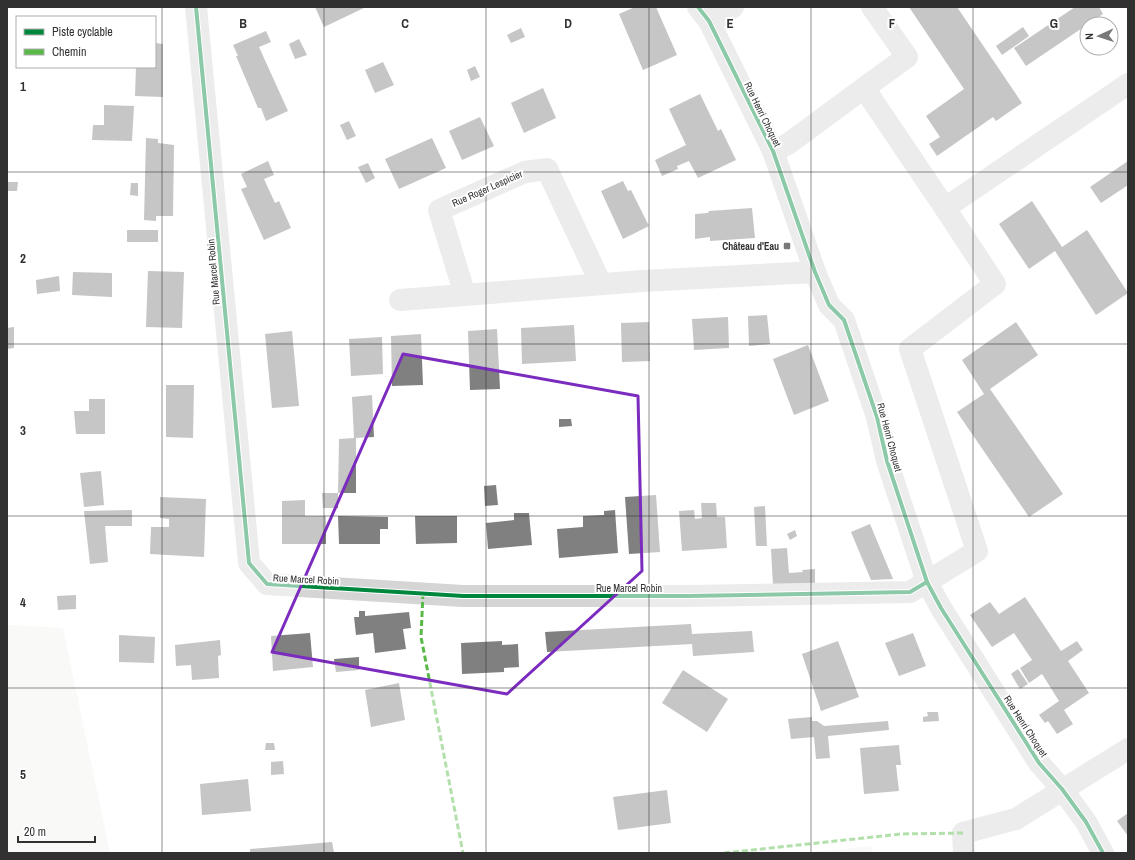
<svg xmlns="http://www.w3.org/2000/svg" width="1135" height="860" font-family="'Archivo Narrow',sans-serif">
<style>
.green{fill:#f1f3ed}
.building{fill:#808080}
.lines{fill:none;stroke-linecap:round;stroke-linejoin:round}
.minor{stroke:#d5d5d5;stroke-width:22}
.quiet{stroke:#58b947;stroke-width:3;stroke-dasharray:6 3;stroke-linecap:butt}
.cycleway-casing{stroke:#fff;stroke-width:6}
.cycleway{stroke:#00873e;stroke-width:4}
.marked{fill:none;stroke:#7b2cbf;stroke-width:3;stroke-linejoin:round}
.grid{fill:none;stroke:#313131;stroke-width:1;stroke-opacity:0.55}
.poi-dot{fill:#797979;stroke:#fff;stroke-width:1.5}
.labels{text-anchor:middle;stroke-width:4;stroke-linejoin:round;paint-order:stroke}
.street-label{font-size:10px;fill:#313131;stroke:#fff}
.poi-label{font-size:10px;font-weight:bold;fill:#313131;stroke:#fff;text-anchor:end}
.grid-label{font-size:13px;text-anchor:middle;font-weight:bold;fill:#313131;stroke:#fff;stroke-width:4;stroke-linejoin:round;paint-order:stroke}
</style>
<rect width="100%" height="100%" fill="#fff"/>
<!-- green -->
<g class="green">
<polygon points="7,625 63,628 110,853 7,853"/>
<polygon points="872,846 871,853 802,853"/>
</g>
<!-- building -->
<g class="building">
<polygon points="315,7 366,7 324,27"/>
<polygon points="635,7 656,7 677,55 643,70 619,14"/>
<polygon points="909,7 957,7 1022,103 996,121 993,117 937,156 929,144 940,137 926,116 964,89"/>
<polygon points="1075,7 1099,7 1103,14 1026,66 1014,48"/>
<polygon points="1023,27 1029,36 1002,55 996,46"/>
<polygon points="521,28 525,37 511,43 507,35"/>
<polygon points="266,31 271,42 259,47 288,111 266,121 261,108 258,108 236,56 238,56 233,45"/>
<polygon points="299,39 307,55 295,59 289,44"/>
<polygon points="155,43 163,44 163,97 135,96 136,67 155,67"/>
<polygon points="383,62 394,85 375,93 365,70"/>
<polygon points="475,66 480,77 471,81 467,70"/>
<polygon points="543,88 556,118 524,133 511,103"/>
<polygon points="700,94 718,131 721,129 736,160 698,178 689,161 677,166 678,169 662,176 655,160 686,145 669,109"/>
<polygon points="104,105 134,106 132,141 92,140 93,125 104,125"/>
<polygon points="480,117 494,146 462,160 449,131"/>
<polygon points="349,121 356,136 347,140 340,125"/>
<polygon points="146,138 158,139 158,143 174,145 173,216 156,216 156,221 144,220"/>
<polygon points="432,138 446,168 399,189 385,159"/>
<polygon points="268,161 274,175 264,179 275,203 279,201 291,228 264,240 241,189 247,187 241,174"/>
<polygon points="1128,161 1128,185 1101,203 1090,187"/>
<polygon points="368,163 375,178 366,183 358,167"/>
<polygon points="623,181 628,191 631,190 649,226 623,239 601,191"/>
<polygon points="7,182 18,182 17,191 7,191"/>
<polygon points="131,183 138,183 138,196 130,195"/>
<polygon points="1032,201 1062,247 1087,230 1128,293 1096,315 1055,251 1029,269 999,224"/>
<polygon points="752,208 755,238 710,241 710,237 695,239 695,214 708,213 709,211"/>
<rect x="127" y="230" width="31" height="12"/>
<polygon points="148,271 184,272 182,328 146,327"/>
<polygon points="73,272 112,273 112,297 72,295"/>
<polygon points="59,276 60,291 37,294 36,280"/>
<polygon points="767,315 770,344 749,346 748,316"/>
<polygon points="728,317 729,348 694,350 692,319"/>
<polygon points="649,322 650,361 622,362 621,323"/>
<polygon points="1016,322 1038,355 990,389 1063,494 1029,517 957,412 984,394 962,360"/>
<polygon points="574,325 576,361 522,364 521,328"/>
<polygon points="14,327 14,348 7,349 7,328"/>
<polygon points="497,329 500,389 470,390 468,331"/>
<polygon points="292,331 299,406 272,408 265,334"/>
<polygon points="421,334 423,385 392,386 391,336"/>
<polygon points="382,337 383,374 351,376 349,339"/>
<polygon points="808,345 829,401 794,415 773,359"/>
<polygon points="166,385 194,385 193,438 166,437"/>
<polygon points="372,395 374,437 356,438 356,493 338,493 339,439 354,438 352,397"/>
<polygon points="89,399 105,399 105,434 76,434 74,411 89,411"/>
<polygon points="559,419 571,419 572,426 559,427"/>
<polygon points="101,471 104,505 84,507 80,473"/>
<polygon points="496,485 498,505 485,506 484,486"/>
<polygon points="322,493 338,493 338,508 323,508"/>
<polygon points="656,495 660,552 629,554 625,497"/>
<polygon points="160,497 206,499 204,557 150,554 151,527 169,527 169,519 160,518"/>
<polygon points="305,500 305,516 326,516 326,544 282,544 282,501"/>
<polygon points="701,503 716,503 717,517 725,517 727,548 682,551 679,511 694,510 695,519 702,518"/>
<polygon points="765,506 767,546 756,546 754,507"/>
<polygon points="132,510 132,526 105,526 108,562 90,564 84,511"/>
<polygon points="615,510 618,553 559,558 557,529 583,527 583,516 604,515 604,511"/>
<polygon points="514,513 529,513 532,545 488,549 486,523 514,520"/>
<polygon points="338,516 388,517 388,529 380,529 380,544 339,544"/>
<polygon points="415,516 457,516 457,543 416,544"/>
<polygon points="870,524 893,579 871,580 851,532"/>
<polygon points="795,530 797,536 790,540 787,534"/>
<polygon points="787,548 789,573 803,572 802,570 815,569 815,583 773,585 771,549"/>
<polygon points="76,595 76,609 58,610 57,596"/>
<polygon points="1025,597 1061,651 1077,641 1083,650 1068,661 1089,693 1064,710 1073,724 1057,734 1048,721 1045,723 1039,715 1059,701 1042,674 1029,683 1020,668 1032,660 1014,633 992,647 970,615 990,602 999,614"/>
<polygon points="359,611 365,611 365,616 409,612 411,628 403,629 406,649 375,653 373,633 356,635 354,617 359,617"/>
<polygon points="691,624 692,634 752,631 754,652 693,656 692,644 547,652 545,632"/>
<polygon points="310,633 313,667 273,671 271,636"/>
<polygon points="913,633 926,666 899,676 885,643"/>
<polygon points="119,635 155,637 154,663 119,662"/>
<polygon points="220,640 221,655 218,656 219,678 192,680 191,665 176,666 175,645"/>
<polygon points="502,641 502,645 518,644 519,667 504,668 504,672 462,674 461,643"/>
<polygon points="838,641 859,697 821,711 802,654"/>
<polygon points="359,657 359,670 336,672 334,659"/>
<polygon points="1018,669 1028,684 1020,689 1011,674"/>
<polygon points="683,670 728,699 707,732 662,703"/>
<polygon points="399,683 405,720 371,727 365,690"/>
<polygon points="927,712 938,712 939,721 923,722 923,717 928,716"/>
<polygon points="812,717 812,721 817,721 824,726 888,721 889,730 828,736 830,758 816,759 814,737 791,739 788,719"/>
<polygon points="266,743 274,743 275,750 265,750"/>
<polygon points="899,745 901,765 896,765 899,791 864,794 860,748"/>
<polygon points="283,761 284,774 271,775 271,762"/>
<polygon points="248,779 251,811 202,815 200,784"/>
<polygon points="667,790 671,823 618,830 613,797"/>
<polygon points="1128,813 1128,836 1117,821"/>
<polygon points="332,842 334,853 250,853 250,849"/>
</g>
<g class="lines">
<!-- minor -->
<g class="minor">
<polyline points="196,7 249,563 267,584 463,596 688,596 910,592 977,551 910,349 995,284 945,208 864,88 907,57 872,7"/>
<polyline points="698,7 709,21 773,151 815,272 829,305 844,320 877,417 887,461 927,582 941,608 1039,763 1062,789 1086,822 1103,853"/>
<polyline points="709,21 720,16 733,7"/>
<polyline points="773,151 788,144 864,88"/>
<polyline points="945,208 1128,84"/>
<polyline points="465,295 439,210 525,172 547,169 601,284"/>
<polyline points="400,300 642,281 815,272"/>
<polyline points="964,853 963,833 1016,819 1128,749"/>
</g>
<!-- quiet -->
<g class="quiet">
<polyline points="423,593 421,637 463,853"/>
<polyline points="724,853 901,834 963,833"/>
</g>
<!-- cycleway casing -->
<g class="cycleway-casing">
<g id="cycleway">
<polyline points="196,7 249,563 267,584 463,596 688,596 910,592 927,582"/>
<polyline points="698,7 709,21 773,151 815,272 829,305 844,320 877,417 887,461 927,582 941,608 1039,763 1062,789 1086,822 1103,853"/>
</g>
</g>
<!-- cycleway -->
<use href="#cycleway" class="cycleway"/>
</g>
<!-- marked area -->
<path d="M0 0H1135V860H0ZM403,354L638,396L642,571L507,694L272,652Z" fill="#fff" fill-opacity=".55" fill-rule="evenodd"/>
<path class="marked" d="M403,354L638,396L642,571L507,694L272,652Z"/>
<!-- grid -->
<path class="grid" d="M162,7V853M324,7V853M486,7V853M649,7V853M811,7V853M973,7V853M7,172H1128M7,344H1128M7,516H1128M7,688H1128"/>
<!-- markers -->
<rect class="poi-dot" x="783" y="242" width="8" height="8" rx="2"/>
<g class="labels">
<!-- street labels -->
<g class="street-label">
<text transform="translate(763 114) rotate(64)" y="4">Rue Henri Choquet</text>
<text transform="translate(487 188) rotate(-24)" y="4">Rue Roger Lespicier</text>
<text transform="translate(213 272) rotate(-95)" y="4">Rue Marcel Robin</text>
<text transform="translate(890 437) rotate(75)" y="4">Rue Henri Choquet</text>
<text transform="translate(306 579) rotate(3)" y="4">Rue Marcel Robin</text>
<text x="629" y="592">Rue Marcel Robin</text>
<text transform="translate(1026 726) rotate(57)" y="4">Rue Henri Choquet</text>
</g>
<!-- poi labels -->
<g class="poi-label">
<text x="779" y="250">Château d'Eau</text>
</g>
</g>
<g class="grid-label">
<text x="243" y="28">B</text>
<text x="405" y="28">C</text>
<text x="568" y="28">D</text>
<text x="730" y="28">E</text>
<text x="892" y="28">F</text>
<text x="1054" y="28">G</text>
<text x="23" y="91">1</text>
<text x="23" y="263">2</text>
<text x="23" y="435">3</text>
<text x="23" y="607">4</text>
<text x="23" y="779">5</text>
</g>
<!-- border -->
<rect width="1135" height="860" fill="none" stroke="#313131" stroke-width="16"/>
<!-- legend -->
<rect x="16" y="16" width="140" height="52" fill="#ffffff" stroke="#adadad"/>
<rect x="24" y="29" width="20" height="6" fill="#00873e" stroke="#adadad"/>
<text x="52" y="36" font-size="12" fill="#313131">Piste cyclable</text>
<rect x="24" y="49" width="20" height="6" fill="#58b947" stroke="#adadad"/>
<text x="52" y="56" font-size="12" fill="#313131">Chemin</text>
<!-- north arrow -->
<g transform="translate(1099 36) rotate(267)"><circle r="19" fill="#ffffff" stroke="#adadad"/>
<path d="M0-3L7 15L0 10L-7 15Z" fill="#797979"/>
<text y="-6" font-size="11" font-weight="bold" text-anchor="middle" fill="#313131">N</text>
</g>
<!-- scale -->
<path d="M18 836v6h77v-6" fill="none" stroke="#313131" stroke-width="2"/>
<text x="24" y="836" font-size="12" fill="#313131" stroke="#ffffff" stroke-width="3" paint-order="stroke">20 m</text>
</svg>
